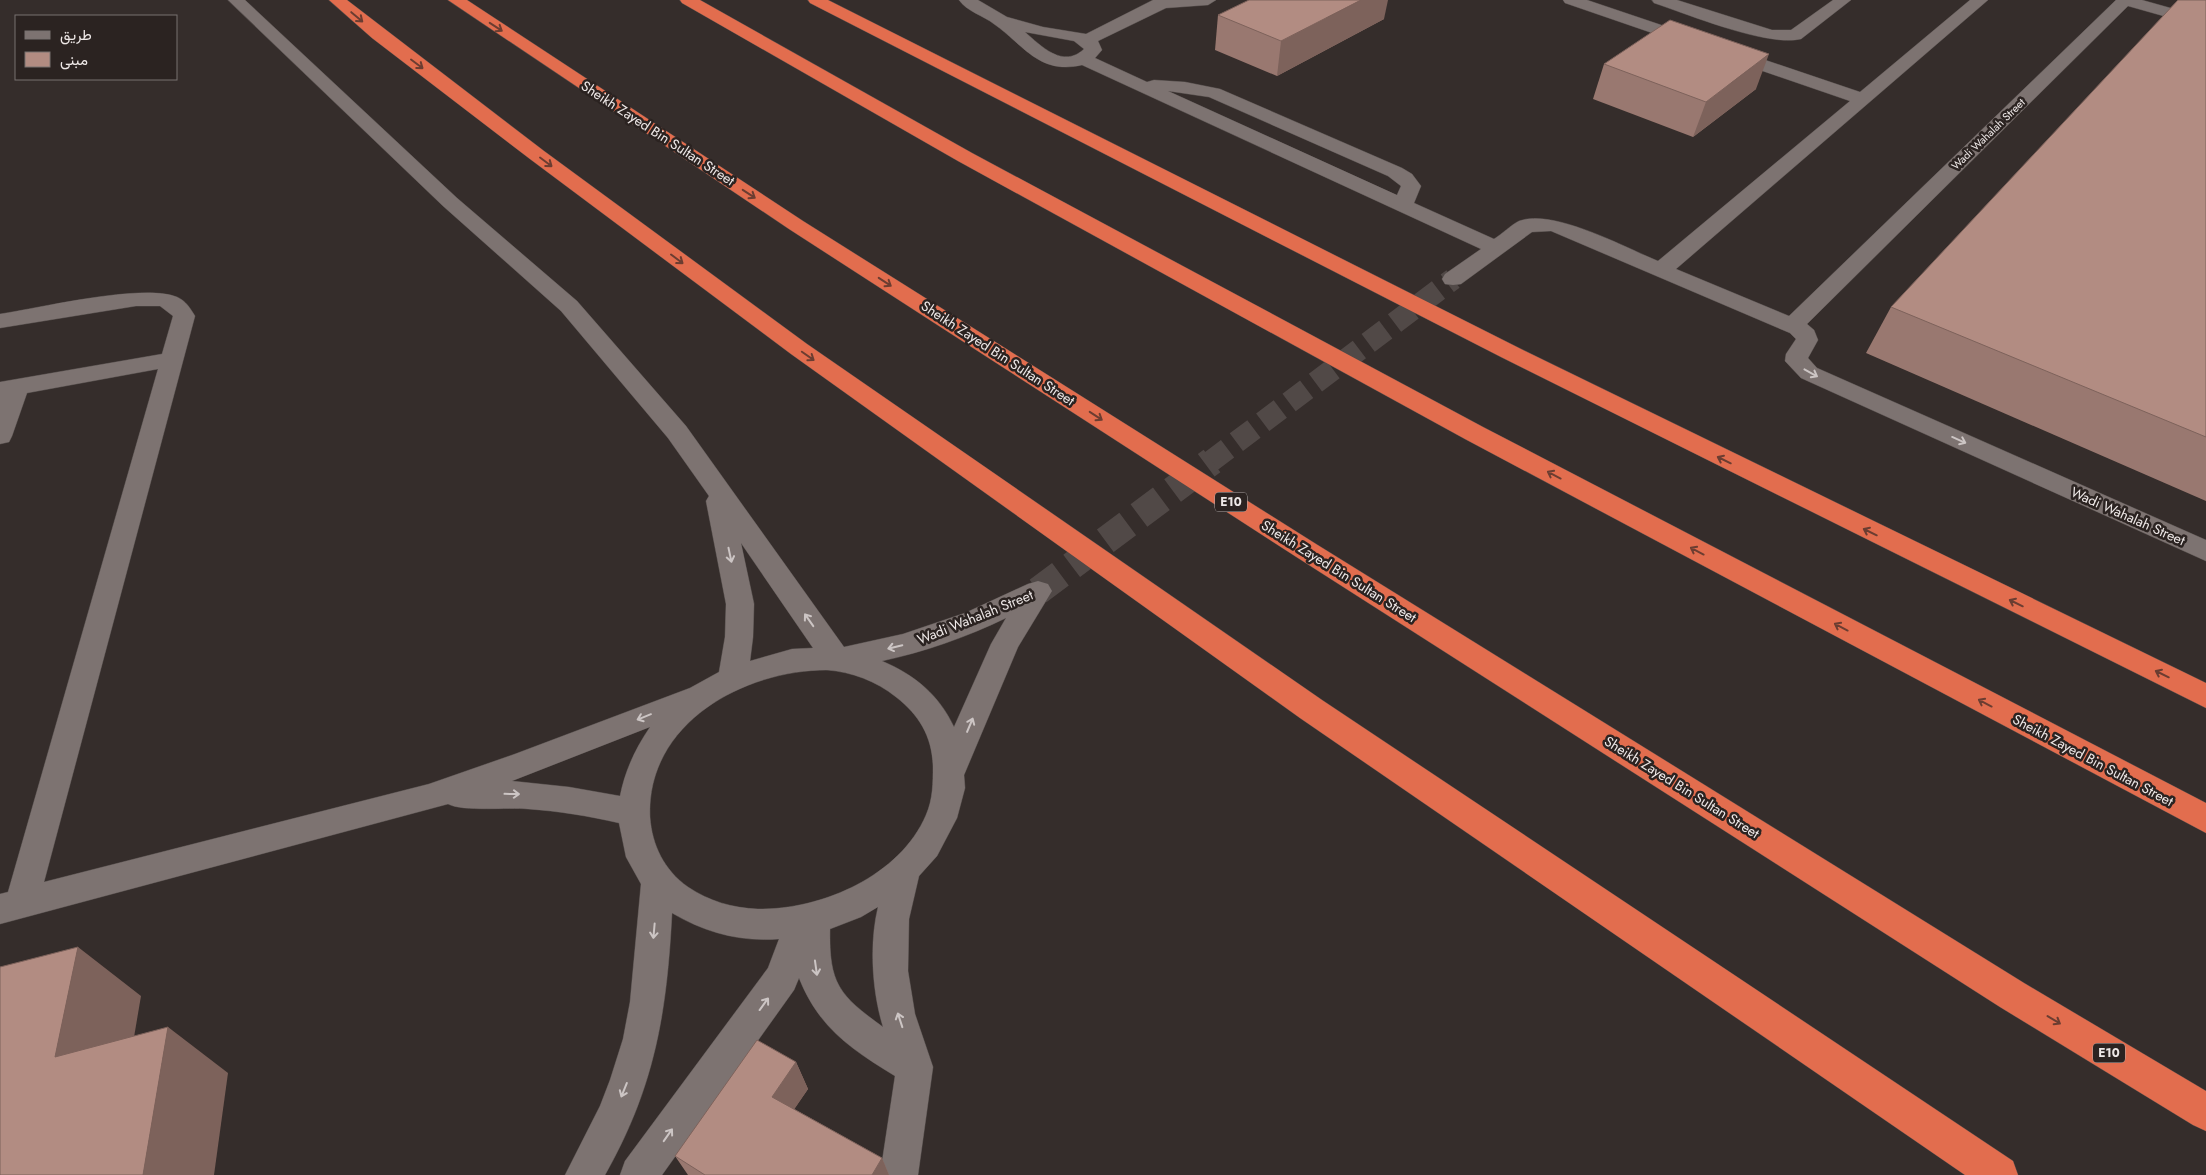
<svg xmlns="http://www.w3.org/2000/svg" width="2206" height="1175" font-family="Jost,Vazirmatn,sans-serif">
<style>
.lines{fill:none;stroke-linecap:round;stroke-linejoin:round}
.minor-tunnel-far1{stroke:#514947;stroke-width:22;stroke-dasharray:22 11;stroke-linecap:butt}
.minor-tunnel{stroke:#514947;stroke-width:28;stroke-dasharray:28 14;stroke-linecap:butt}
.minor-casing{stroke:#534c4a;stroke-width:1}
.highway-casing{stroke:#534c4a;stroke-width:1}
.minor{fill:#7d7371;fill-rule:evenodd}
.highway{fill:#e26d4e;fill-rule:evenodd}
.wall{fill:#997870}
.shaded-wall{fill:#7d625b}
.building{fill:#b28c82;stroke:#7d625b}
.oneway{stroke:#6b3d31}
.oneway2{stroke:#ccc5c4}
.labels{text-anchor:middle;stroke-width:5;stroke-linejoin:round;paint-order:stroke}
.far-street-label{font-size:11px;fill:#eee8e7;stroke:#2b2321}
.shield{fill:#2b2321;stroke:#b4adac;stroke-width:1}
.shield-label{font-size:12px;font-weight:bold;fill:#eee8e7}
.street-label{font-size:14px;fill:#eee8e7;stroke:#2b2321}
</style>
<rect width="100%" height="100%" fill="#352d2b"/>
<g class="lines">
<!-- minor-tunnel-far1 -->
<polyline class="minor-tunnel-far1" points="1210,462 1453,279"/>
<!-- minor-tunnel -->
<polyline class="minor-tunnel" points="1038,591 1212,461"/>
<!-- minor casing -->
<g class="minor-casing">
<g id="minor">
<path d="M228,0H245L457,198L577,301L686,426L844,647L903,634L965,613L1028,584L1038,581L1048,584L1052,591L1018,647L964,775L965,788L957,818L937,856L919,876L909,919L908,971L915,1014L933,1067L918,1175H880L895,1076C851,1049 819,1028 799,978L794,990L662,1175H620L625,1161L768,968L779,939C741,942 706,933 672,913C667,1012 655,1087 605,1175H565L600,1106L610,1080L623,1039L630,1002L641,884L626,857L619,823C589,816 558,811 528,809C508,807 463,812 448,804L0,924V894L8,892L158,369L27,393L12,436L9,442L0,444V382L162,354L173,316L160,306H136L0,328V314C40,308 143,283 177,297C186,301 190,308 195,316L44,882L429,784L515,754L690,688L719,672L725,637L726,604L706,501L709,496L668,438L561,311L443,206ZM741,543L813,648L792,649L750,661L753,637L754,604ZM1006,618L991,644L954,727C939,695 915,675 882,661C924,652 967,637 1006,618ZM827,670C852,672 876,681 896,697C919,715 932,736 933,766C933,783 933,799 926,815C900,876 821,910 758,909C732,908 709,901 688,887C664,870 652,845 650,817C646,723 744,670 827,670ZM650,727C635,749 625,771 620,796L569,787L512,781ZM878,907C869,944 872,991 883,1027C839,995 829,984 830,929L861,917Z"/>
<path d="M959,0H978L1007,17L1043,27L1086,34L1153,0H1216L1208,5L1166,8L1098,41L1102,50L1095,58L1147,82L1154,80L1185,82L1220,89L1402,168L1412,174L1421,186L1414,203L1494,239C1502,234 1511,225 1519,221C1553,208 1626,248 1658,261L1850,101L1565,3L1563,0H1587L1860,92L1970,0H1988L1676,269L1789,316L2116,0H2142L2206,18V28L2128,6L1807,324L1814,330L1818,340L1808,358L1817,368L2206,540V561L1801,378L1785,361L1786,354L1796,339L1790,333L1551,231L1532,232L1461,284L1453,285L1445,284L1442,279L1445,274L1481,249L1082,65C1039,75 1024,45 994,24C984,16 966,11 959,0ZM1025,32L1074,41L1084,49C1063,69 1041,46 1025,32ZM1168,91L1209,97L1388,176L1401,186L1397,195Z"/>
<path d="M1652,0H1677L1772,30H1791L1833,0H1851L1801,39C1767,47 1690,15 1654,3Z"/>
</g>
</g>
<!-- highway casing -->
<g class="highway-casing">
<g id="highway">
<polygon points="329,0 347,0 544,151 807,344 1322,700 2013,1161 2018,1175 1965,1175 1300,718 791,354 530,159 372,38"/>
<polygon points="448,0 467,0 803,221 1316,544 2024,983 2206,1091 2206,1131 2193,1125 2000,1007 1298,558 789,229"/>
<polygon points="680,0 700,0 972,153 1483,427 2206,803 2206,833 1465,439 958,161 682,3"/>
<polygon points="808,0 828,0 1517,347 2206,683 2206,708 1501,357 810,3"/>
</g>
</g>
<!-- minor -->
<use href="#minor" class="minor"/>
<!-- highway -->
<use href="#highway" class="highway"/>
</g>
<!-- wall -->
<g class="wall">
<polygon points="2206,0 2206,501 1866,353 1891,307"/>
<polygon points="1218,15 1384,19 1277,76 1215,50"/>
<polygon points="1604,64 1756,89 1693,137 1593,99"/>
<polygon points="796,1062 808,1089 794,1109 882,1158 889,1175 688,1175 675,1156"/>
</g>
<!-- shaded-wall -->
<g class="shaded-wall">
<polygon points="1361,0 1388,0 1384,19 1277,76 1281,41"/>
<polygon points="1769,54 1756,89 1693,137 1706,102"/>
<polygon points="78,947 141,996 123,1102 55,1057"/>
<polygon points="168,1027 228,1073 214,1175 143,1175"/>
<polygon points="796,1062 808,1089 785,1123 772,1097"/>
<polygon points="882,1158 889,1175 872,1175"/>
</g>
<!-- building -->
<g class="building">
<polygon points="1249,0 1361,0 1281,41 1218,15"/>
<polygon points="2178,0 2206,0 2206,437 1891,307"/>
<polygon points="1670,20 1769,54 1706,102 1604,64"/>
<polygon points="78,947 55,1057 168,1027 143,1175 0,1175 0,967"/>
<polygon points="757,1040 796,1062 772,1097 882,1158 872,1175 705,1175 675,1156"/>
</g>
<!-- one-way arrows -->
<defs><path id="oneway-shaft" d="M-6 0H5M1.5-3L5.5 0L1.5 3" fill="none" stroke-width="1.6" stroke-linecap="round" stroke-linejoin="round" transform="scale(1.25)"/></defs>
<g class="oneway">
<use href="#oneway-shaft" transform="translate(357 17) rotate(40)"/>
<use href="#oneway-shaft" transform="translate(496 27) rotate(33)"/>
<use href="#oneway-shaft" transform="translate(417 64) rotate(37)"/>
<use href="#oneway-shaft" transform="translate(546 162) rotate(37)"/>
<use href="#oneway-shaft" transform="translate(749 194) rotate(33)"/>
<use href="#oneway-shaft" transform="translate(677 259) rotate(37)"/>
<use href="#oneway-shaft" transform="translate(885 282) rotate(33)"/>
<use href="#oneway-shaft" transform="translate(808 356) rotate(35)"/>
<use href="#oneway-shaft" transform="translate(1096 416) rotate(33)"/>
<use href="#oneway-shaft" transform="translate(1724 460) rotate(-154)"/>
<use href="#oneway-shaft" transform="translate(1554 475) rotate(-152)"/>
<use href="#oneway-shaft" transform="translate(1870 532) rotate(-154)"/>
<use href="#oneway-shaft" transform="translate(1697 551) rotate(-152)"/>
<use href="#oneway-shaft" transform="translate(2016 603) rotate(-154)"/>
<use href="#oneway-shaft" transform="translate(1841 627) rotate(-152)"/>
<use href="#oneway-shaft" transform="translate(2162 674) rotate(-154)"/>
<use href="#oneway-shaft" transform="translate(1985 703) rotate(-152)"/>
<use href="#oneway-shaft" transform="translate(2054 1020) rotate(31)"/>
</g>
<g class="oneway2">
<use href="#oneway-shaft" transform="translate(1811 373) rotate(29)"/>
<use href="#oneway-shaft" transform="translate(1959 440) rotate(24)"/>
<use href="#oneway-shaft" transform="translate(730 555) rotate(78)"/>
<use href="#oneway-shaft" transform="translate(809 620) rotate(-125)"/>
<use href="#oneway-shaft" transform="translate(895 647) rotate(167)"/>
<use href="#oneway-shaft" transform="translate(644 717) rotate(158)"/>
<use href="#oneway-shaft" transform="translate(970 725) rotate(-67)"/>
<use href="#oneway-shaft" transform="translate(512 794) rotate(1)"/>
<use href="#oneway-shaft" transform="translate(654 931) rotate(95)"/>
<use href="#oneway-shaft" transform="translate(816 968) rotate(82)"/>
<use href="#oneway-shaft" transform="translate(764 1004) rotate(-54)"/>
<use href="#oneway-shaft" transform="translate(900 1020) rotate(-108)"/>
<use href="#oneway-shaft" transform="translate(624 1090) rotate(112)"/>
<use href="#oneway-shaft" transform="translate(668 1135) rotate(-55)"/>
</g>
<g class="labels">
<!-- far-street labels -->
<g class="far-street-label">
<text transform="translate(1988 134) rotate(-44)" y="4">Wadi Wahalah Street</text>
</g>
<!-- shield labels -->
<g class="shield">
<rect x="1215" y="492.5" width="32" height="19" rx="4"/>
<rect x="2093" y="1043.5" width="32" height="19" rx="4"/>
</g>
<g class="shield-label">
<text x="1231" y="506">E10</text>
<text x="2109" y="1057">E10</text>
</g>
<!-- street labels -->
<g class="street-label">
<text transform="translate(658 133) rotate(33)" y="5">Sheikh Zayed Bin Sultan Street</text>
<text transform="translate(998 353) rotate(33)" y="5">Sheikh Zayed Bin Sultan Street</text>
<text transform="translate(2128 516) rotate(24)" y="5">Wadi Wahalah Street</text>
<text transform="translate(1339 571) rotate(32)" y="5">Sheikh Zayed Bin Sultan Street</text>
<text transform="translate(975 617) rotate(-22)" y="5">Wadi Wahalah Street</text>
<text transform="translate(2093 760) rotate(28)" y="5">Sheikh Zayed Bin Sultan Street</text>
<text transform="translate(1682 787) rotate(32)" y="5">Sheikh Zayed Bin Sultan Street</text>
</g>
</g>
<!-- legend -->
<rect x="15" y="15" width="162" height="65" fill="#2b2321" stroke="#797270"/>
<rect x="25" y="31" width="25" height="8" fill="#7d7371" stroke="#797270"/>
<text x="60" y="40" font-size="15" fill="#eee8e7">طريق</text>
<rect x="25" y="52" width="25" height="15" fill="#b28c82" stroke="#797270"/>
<text x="60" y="65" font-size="15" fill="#eee8e7">مبنى</text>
</svg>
